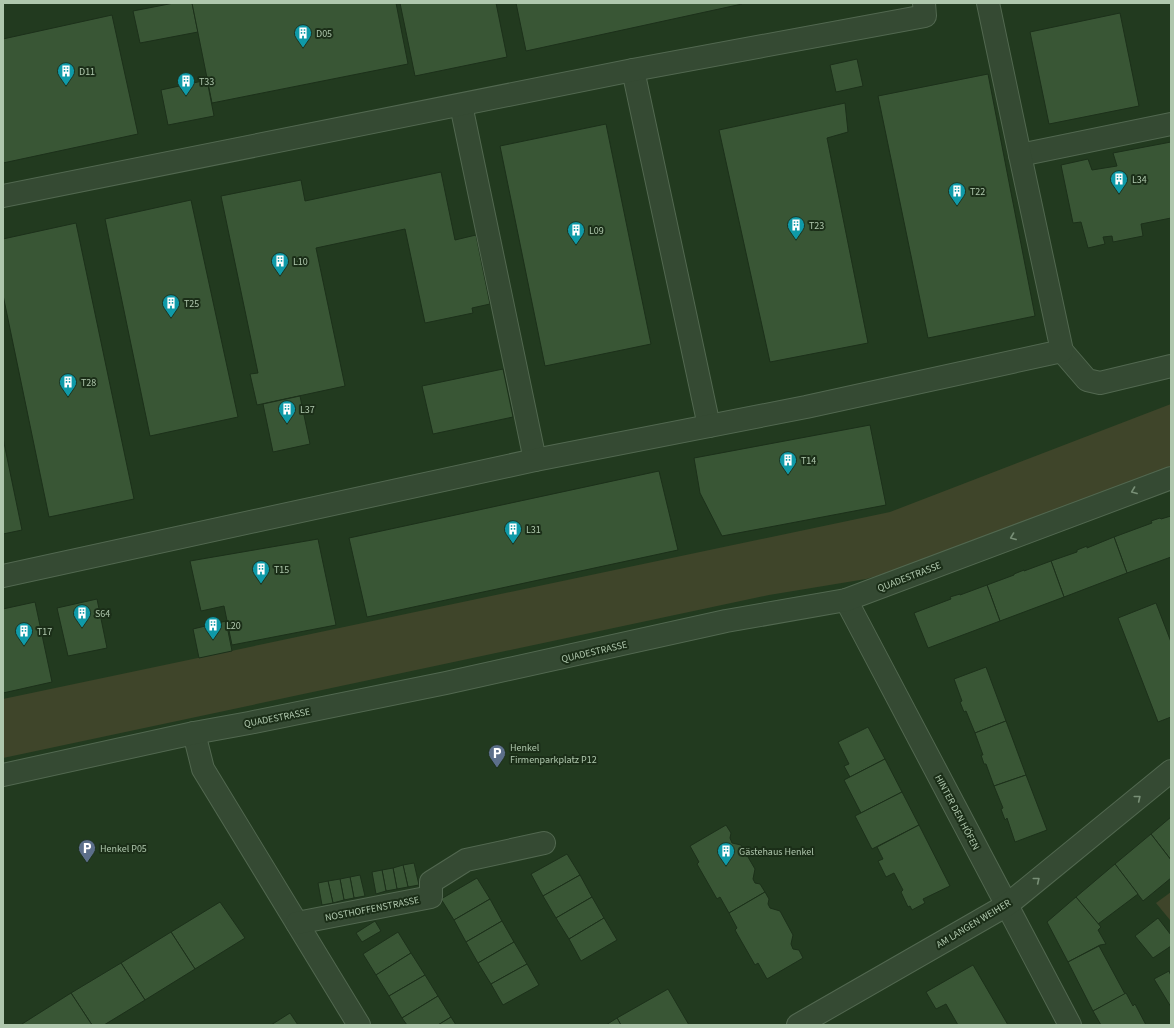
<svg xmlns="http://www.w3.org/2000/svg" width="1174" height="1028" font-family="'Source Sans 3',sans-serif">
<style>
.green{fill:#3f452a}
.building{fill:#395635;stroke:#1c301a}
.lines{fill:none;stroke-linecap:round;stroke-linejoin:round}
.minor-casing{stroke:#526850;stroke-width:24}
.minor{stroke:#354a33;stroke-width:22}
.oneway{stroke:#788f76}
.labels{text-anchor:middle;stroke-width:4;stroke-linejoin:round;paint-order:stroke}
.poi-label{font-size:10px;fill:#afc7ad;stroke:#1b2e18;text-anchor:start}
.street-label{font-size:10px;fill:#afc7ad;stroke:#1b2e18}
</style>
<rect width="100%" height="100%" fill="#223a1f"/>
<!-- green -->
<g class="green">
<polygon points="1171,404 1171,466 895,571 866,579 769,595 3,758 3,699 890,512"/>
<polygon points="1171,892 1171,920 1170,920 1156,903"/>
</g>
<!-- building -->
<g class="building">
<polygon points="174,3 192,3 198,32 140,43 133,11"/>
<polygon points="192,3 396,3 408,64 212,103"/>
<polygon points="400,3 496,3 507,57 415,76"/>
<polygon points="516,3 742,3 742,4 526,51"/>
<polygon points="1120,13 1139,106 1049,124 1030,32"/>
<polygon points="112,15 138,134 3,163 3,39"/>
<polygon points="857,59 863,86 836,92 830,65"/>
<polygon points="988,74 1035,316 928,338 878,96"/>
<polygon points="207,80 214,116 168,125 161,90"/>
<polygon points="845,103 848,132 827,138 868,343 770,362 719,130"/>
<polygon points="606,124 651,344 545,366 500,146"/>
<polygon points="1171,142 1171,218 1141,224 1143,236 1113,242 1112,236 1103,237 1105,244 1088,248 1081,222 1073,223 1061,165 1088,159 1092,170 1117,166 1113,153"/>
<polygon points="441,172 455,240 476,235 490,304 472,308 473,313 425,323 405,229 316,248 345,386 257,405 250,374 258,373 221,196 301,180 305,201"/>
<polygon points="191,200 238,417 150,436 105,219"/>
<polygon points="76,223 134,499 49,517 3,295 3,239"/>
<polygon points="503,369 513,417 433,434 422,386"/>
<polygon points="300,396 310,444 273,452 263,404"/>
<polygon points="870,425 886,505 722,536 700,493 694,458"/>
<polygon points="3,438 22,530 3,534"/>
<polygon points="659,471 678,550 367,617 349,538"/>
<polygon points="1171,516 1171,557 1127,573 1114,537 1152,523 1151,521 1160,518 1161,519"/>
<polygon points="1114,537 1127,573 1064,597 1051,561 1077,552 1077,550 1087,546 1087,548"/>
<polygon points="318,539 336,625 232,645 224,606 201,611 190,561"/>
<polygon points="1051,561 1064,597 1000,621 987,585 1014,575 1014,574 1024,570 1024,571"/>
<polygon points="987,585 1000,621 928,648 914,613 951,599 950,597 960,594 960,595"/>
<polygon points="97,599 107,648 68,656 57,608"/>
<polygon points="35,602 52,682 3,693 3,609"/>
<polygon points="1156,603 1171,642 1171,717 1158,722 1118,618"/>
<polygon points="226,621 232,651 199,658 193,629"/>
<polygon points="986,667 1006,721 975,733 966,711 964,712 960,702 962,701 954,679"/>
<polygon points="1006,721 1026,775 994,786 986,764 984,764 981,755 983,755 975,733"/>
<polygon points="868,727 885,759 850,777 844,766 849,764 838,742"/>
<polygon points="885,759 902,792 861,813 844,780"/>
<polygon points="1026,775 1047,830 1015,842 1007,818 1005,820 1001,809 1003,808 994,786"/>
<polygon points="902,792 919,825 872,849 855,816"/>
<polygon points="1171,817 1171,860 1151,834"/>
<polygon points="726,825 731,833 730,838 732,843 741,845 755,869 753,879 755,883 760,884 765,892 729,913 720,897 717,899 697,864 699,862 690,846"/>
<polygon points="919,825 950,886 923,899 925,903 912,910 910,906 908,907 901,892 903,890 894,873 886,877 878,861 883,859 877,847"/>
<polygon points="1151,834 1171,860 1171,878 1143,901 1115,864"/>
<polygon points="567,854 580,875 543,896 531,874"/>
<polygon points="414,863 419,885 408,887 403,865"/>
<polygon points="1115,864 1138,894 1098,924 1076,897"/>
<polygon points="403,865 408,887 397,889 393,868"/>
<polygon points="393,868 397,889 386,891 382,870"/>
<polygon points="382,870 386,891 376,894 372,872"/>
<polygon points="360,875 365,896 354,898 350,877"/>
<polygon points="580,875 592,897 556,918 543,896"/>
<polygon points="350,877 354,898 344,900 340,879"/>
<polygon points="477,878 490,899 454,920 441,899"/>
<polygon points="340,879 344,900 333,903 328,881"/>
<polygon points="328,881 333,903 322,905 318,883"/>
<polygon points="765,892 769,899 768,904 770,908 780,911 793,935 791,944 793,949 799,950 803,958 767,979 758,963 755,965 735,930 737,928 729,913"/>
<polygon points="592,897 604,918 569,939 556,918"/>
<polygon points="1076,897 1101,927 1098,930 1106,944 1100,945 1068,962 1047,922"/>
<polygon points="490,899 502,921 466,942 454,920"/>
<polygon points="220,902 245,938 195,969 171,932"/>
<polygon points="604,918 617,940 581,961 569,939"/>
<polygon points="1158,918 1171,935 1171,946 1153,958 1135,936"/>
<polygon points="375,921 381,931 362,942 356,933"/>
<polygon points="502,921 514,942 478,963 466,942"/>
<polygon points="171,932 195,969 145,1000 121,963"/>
<polygon points="398,932 411,953 376,975 363,954"/>
<polygon points="514,942 527,964 491,984 478,963"/>
<polygon points="1099,946 1125,994 1093,1011 1068,962"/>
<polygon points="411,953 425,975 389,996 376,975"/>
<polygon points="121,963 145,1000 104,1025 92,1025 71,993"/>
<polygon points="527,964 539,985 503,1005 491,984"/>
<polygon points="973,965 1008,1025 958,1025 946,1004 936,1009 926,992"/>
<polygon points="1169,971 1171,976 1171,1007 1154,979"/>
<polygon points="425,975 438,996 402,1018 389,996"/>
<polygon points="668,989 689,1025 621,1025 617,1018"/>
<polygon points="71,993 92,1025 22,1025 22,1024"/>
<polygon points="1126,993 1133,1006 1135,1004 1146,1025 1101,1025 1093,1011"/>
<polygon points="438,996 451,1017 438,1025 407,1025 402,1018"/>
<polygon points="290,1013 298,1025 271,1025"/>
<polygon points="451,1017 456,1025 438,1025"/>
<polygon points="617,1018 621,1025 606,1025"/>
</g>
<g class="lines">
<!-- minor casing -->
<g class="minor-casing">
<g id="minor">
<polyline points="633,70 709,426"/>
<polyline points="461,105 535,460"/>
<polyline points="1020,155 1171,124"/>
<polyline points="3,196 633,70 925,16 924,3"/>
<polyline points="1062,351 1087,380 1100,383 1171,366"/>
<polyline points="3,576 535,460 806,407 1062,351 1020,155 988,3"/>
<polyline points="846,600 1070,1025"/>
<polyline points="194,733 203,769 359,1025"/>
<polyline points="3,775 194,733 249,723 446,683 726,621 846,600 1171,478"/>
<polyline points="297,923 431,897 431,882 466,860 544,843"/>
<polyline points="798,1025 1007,905 1171,771"/>
</g>
</g>
<!-- minor -->
<use href="#minor" class="minor"/>
</g>
<!-- one-way arrows -->
<defs><path id="oneway-chevron" d="M-2-3.5L2.5 0L-2 3.5" fill="none" stroke-width="1.6" stroke-linecap="round" stroke-linejoin="round"/></defs>
<g class="oneway">
<use href="#oneway-chevron" transform="translate(1134 491) rotate(159)"/>
<use href="#oneway-chevron" transform="translate(1013 537) rotate(159)"/>
<use href="#oneway-chevron" transform="translate(1138 798) rotate(-39)"/>
<use href="#oneway-chevron" transform="translate(1037 880) rotate(-39)"/>
</g>
<!-- icons -->
<defs>
<g id="building-pin" transform="scale(0.9)"><path d="M0 17L-7.5 6A9.5 9.5 0 1 1 7.5 6Z" fill="#0f9aa8" stroke="#1b2e18"/><path d="M-4-6H4V6H1V3H-1V6H-4ZM-2.5-4.3h1.7v1.8h-1.7ZM.8-4.3h1.7v1.8H.8ZM-2.5-1h1.7V.8h-1.7ZM.8-1h1.7V.8H.8Z" fill="#fff"/></g>
<g id="parking-pin" transform="scale(0.9)"><path d="M0 17L-7.5 6A9.5 9.5 0 1 1 7.5 6Z" fill="#5c6f8a" stroke="#1b2e18"/><path d="M-3.5-5.5H1a3.5 3.5 0 0 1 0 7H-1V5.5H-3.5ZM-1-3.4V-.6H.8a1.4 1.4 0 0 0 0-2.8Z" fill="#fff"/></g>
</defs>
<g fill-rule="evenodd">
<use href="#building-pin" x="303" y="33"/>
<use href="#building-pin" x="66" y="71"/>
<use href="#building-pin" x="186" y="81"/>
<use href="#building-pin" x="1119" y="179"/>
<use href="#building-pin" x="957" y="191"/>
<use href="#building-pin" x="796" y="225"/>
<use href="#building-pin" x="576" y="230"/>
<use href="#building-pin" x="280" y="261"/>
<use href="#building-pin" x="171" y="303"/>
<use href="#building-pin" x="68" y="382"/>
<use href="#building-pin" x="287" y="409"/>
<use href="#building-pin" x="788" y="460"/>
<use href="#building-pin" x="513" y="529"/>
<use href="#building-pin" x="261" y="569"/>
<use href="#building-pin" x="82" y="613"/>
<use href="#building-pin" x="213" y="625"/>
<use href="#building-pin" x="24" y="631"/>
<use href="#parking-pin" x="497" y="753"/>
<use href="#parking-pin" x="87" y="848"/>
<use href="#building-pin" x="726" y="851"/>
</g>
<g class="labels">
<!-- poi labels -->
<g class="poi-label">
<text x="316" y="37">D05</text>
<text x="79" y="75">D11</text>
<text x="199" y="85">T33</text>
<text x="1132" y="183">L34</text>
<text x="970" y="195">T22</text>
<text x="809" y="229">T23</text>
<text x="589" y="234">L09</text>
<text x="293" y="265">L10</text>
<text x="184" y="307">T25</text>
<text x="81" y="386">T28</text>
<text x="300" y="413">L37</text>
<text x="801" y="464">T14</text>
<text x="526" y="533">L31</text>
<text x="274" y="573">T15</text>
<text x="95" y="617">S64</text>
<text x="226" y="629">L20</text>
<text x="37" y="635">T17</text>
<text x="510" y="751">Henkel<tspan x="510" dy="12">Firmenparkplatz P12</tspan></text>
<text x="100" y="852">Henkel P05</text>
<text x="739" y="855">Gästehaus Henkel</text>
</g>
<!-- street labels -->
<g class="street-label">
<text transform="translate(909 576) rotate(-21)" y="4">QUADESTRASSE</text>
<text transform="translate(594 651) rotate(-13)" y="4">QUADESTRASSE</text>
<text transform="translate(277 717) rotate(-11)" y="4">QUADESTRASSE</text>
<text transform="translate(958 812) rotate(62)" y="4">HINTER DEN HÖFEN</text>
<text transform="translate(372 908) rotate(-11)" y="4">NOSTHOFFENSTRASSE</text>
<text transform="translate(973 923) rotate(-31)" y="4">AM LANGEN WEIHER</text>
</g>
</g>
<!-- border -->
<rect width="1174" height="1028" fill="none" stroke="#afc7ad" stroke-width="8"/>
</svg>
